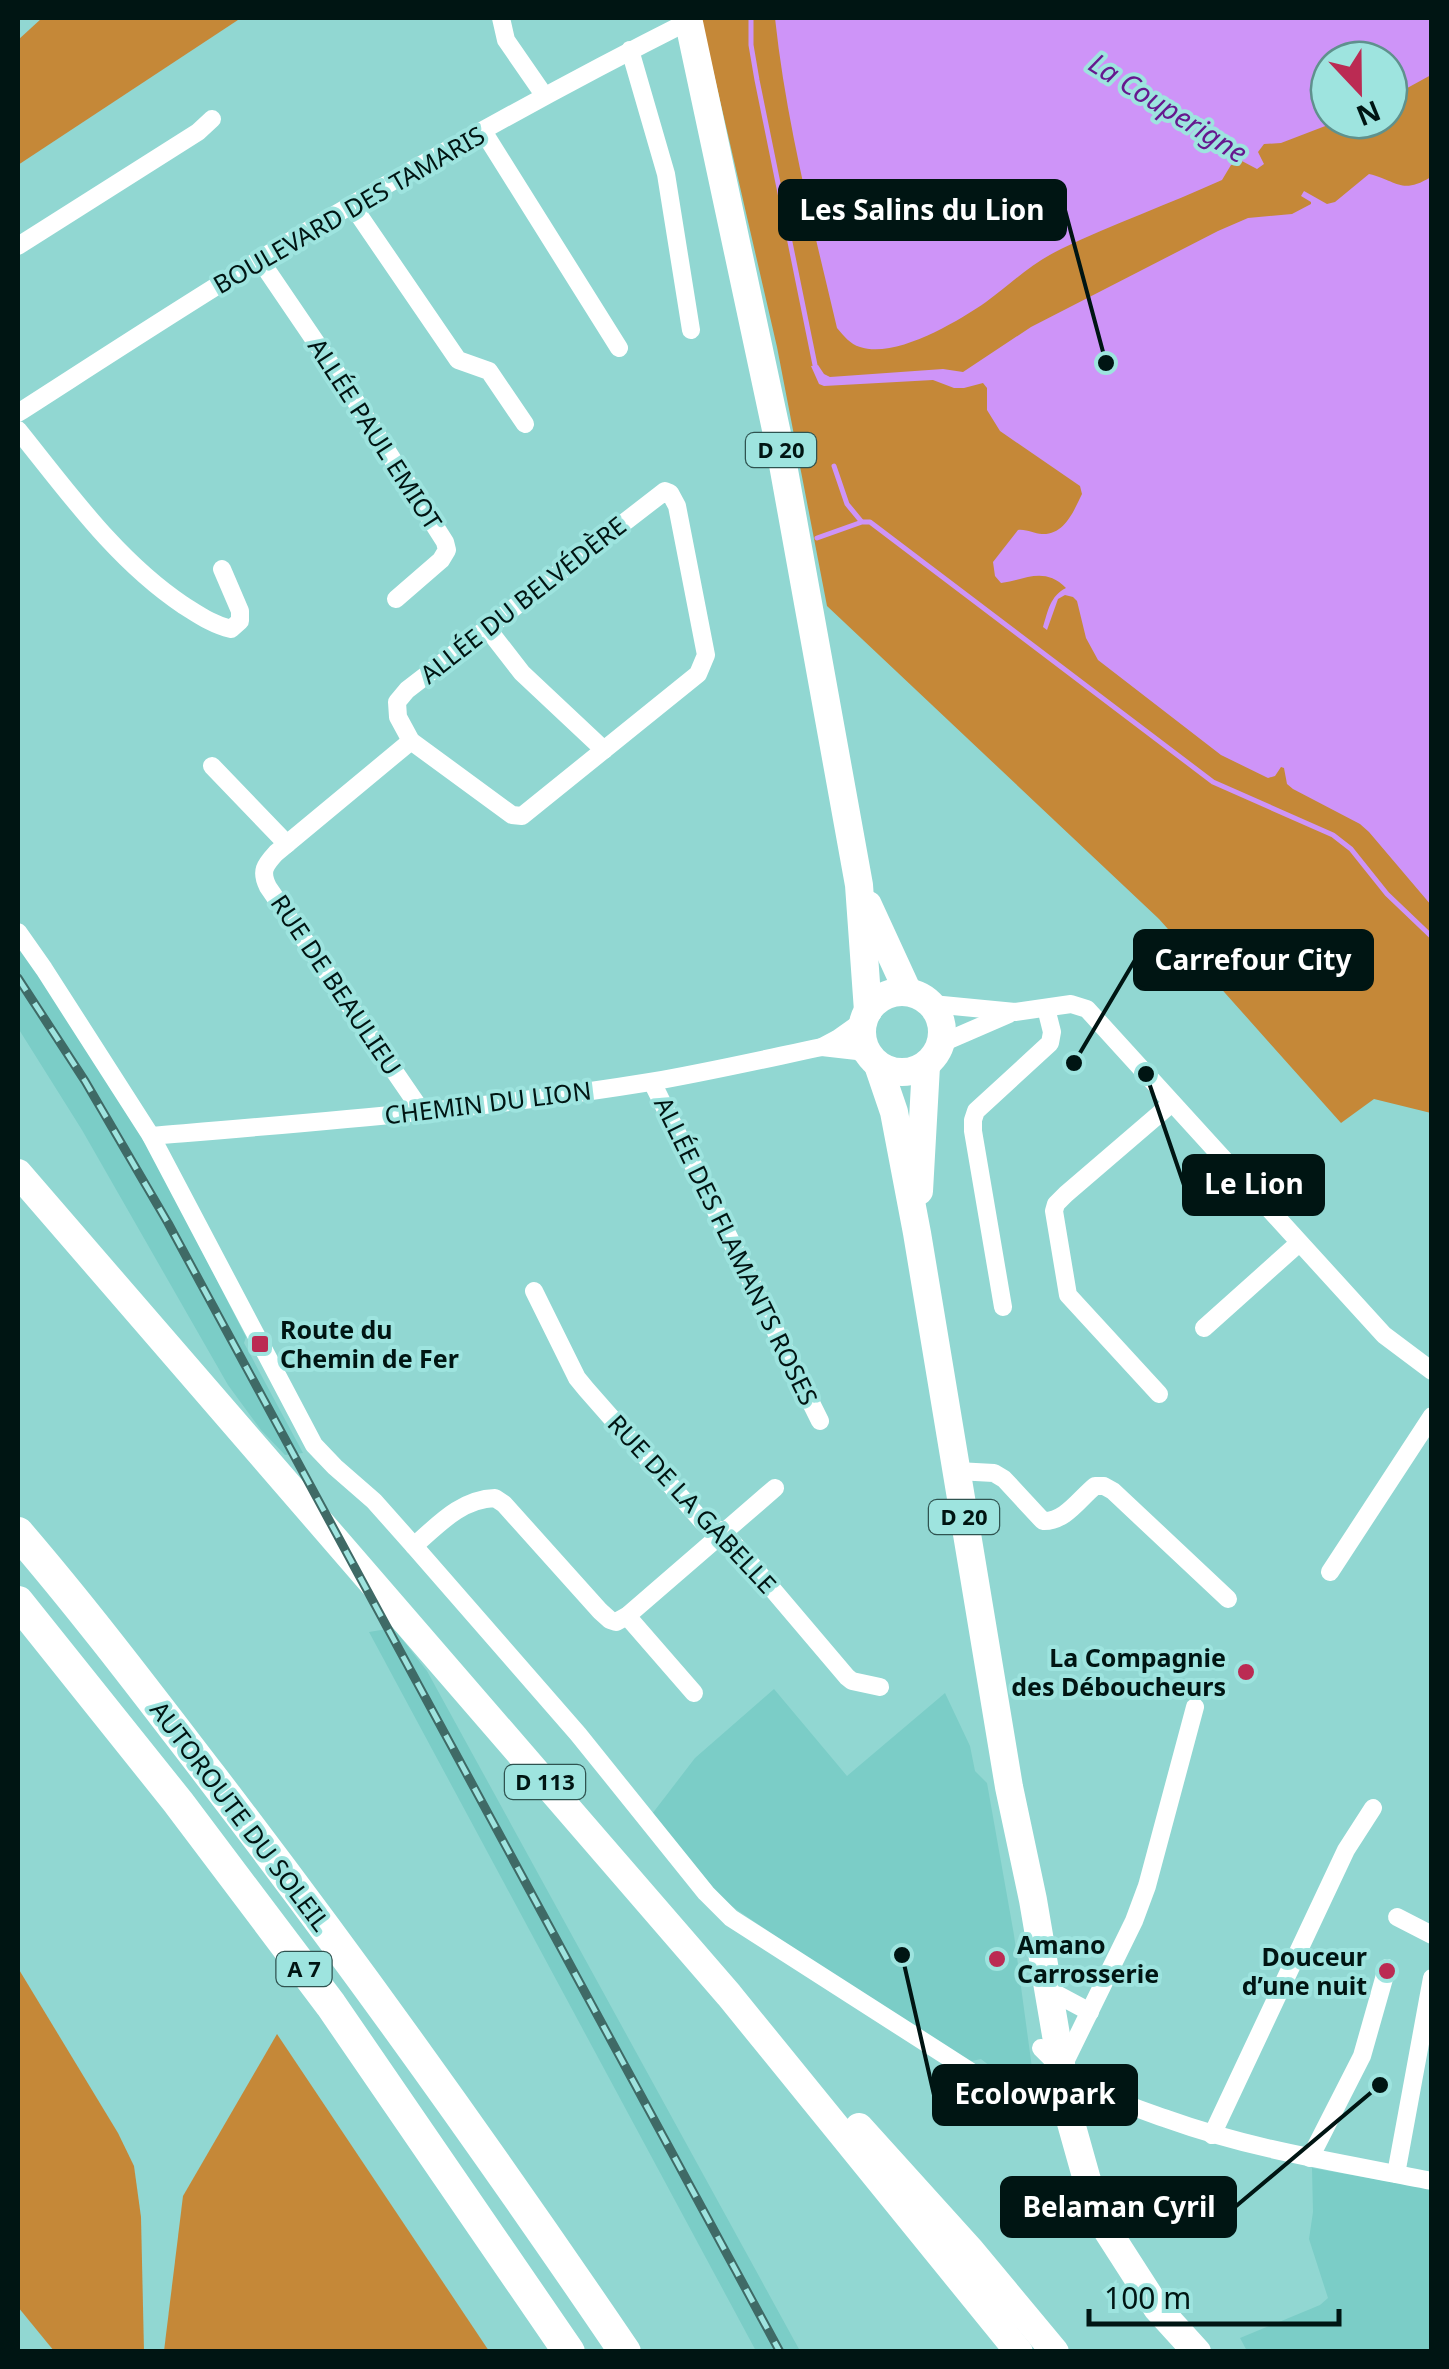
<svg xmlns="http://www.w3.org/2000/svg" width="1449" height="2369" font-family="'Noto Sans',sans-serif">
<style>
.built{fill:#7bcdc7}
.green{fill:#c58838;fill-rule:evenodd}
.water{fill:#ce94f8}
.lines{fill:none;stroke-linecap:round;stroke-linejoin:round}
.stream{stroke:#ce94f8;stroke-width:5}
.minor{stroke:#fff;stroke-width:18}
.primary{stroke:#fff;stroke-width:28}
.motorway{stroke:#fff;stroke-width:32}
.rail-casing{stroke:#3f6a66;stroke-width:9}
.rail{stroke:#9ee4df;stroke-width:5;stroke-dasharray:15;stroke-linecap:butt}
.poi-dot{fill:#bb2b53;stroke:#9ee4df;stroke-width:4}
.labels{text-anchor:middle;stroke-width:8;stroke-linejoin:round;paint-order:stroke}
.shield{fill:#9ee4df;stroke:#2f5350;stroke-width:2.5}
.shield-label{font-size:22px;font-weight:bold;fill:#001513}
.street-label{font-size:25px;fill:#001513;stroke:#9ee4df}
.poi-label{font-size:25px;font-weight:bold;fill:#001513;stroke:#9ee4df;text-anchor:start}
.water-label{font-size:28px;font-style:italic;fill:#66188e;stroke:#9ee4df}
.leader{fill:none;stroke:#001513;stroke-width:4}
.callout-dot{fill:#001513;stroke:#9ee4df;stroke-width:4}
.callout{fill:#001513;stroke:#001513;stroke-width:4}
.callout-label{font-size:28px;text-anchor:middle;font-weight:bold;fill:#fff}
</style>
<rect width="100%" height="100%" fill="#91d7d2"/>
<!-- built -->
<g class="built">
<polygon points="18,946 53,997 149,1148 246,1337 244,1343 303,1453 285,1455 261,1430 228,1385 82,1130 18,1028"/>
<polygon points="391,1625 427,1671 800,2351 756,2351 369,1632 387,1629"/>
<polygon points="774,1689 847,1776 945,1693 970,1746 975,1771 987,1783 1014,1935 1032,2068 1030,2075 1022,2083 1013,2084 981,2059 972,2061 962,2059 880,2007 724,1901 652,1814 695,1758"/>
<polygon points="1312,2168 1431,2189 1431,2351 1247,2351 1240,2338 1320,2305 1328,2298 1309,2239 1313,2212"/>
</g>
<!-- green -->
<g class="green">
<polygon points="42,18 241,18 18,165 18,40"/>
<path d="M701,18H1431V1113L1374,1099L1341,1123L1159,919L827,606L777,347ZM1329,60H1389V120H1329Z"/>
<polygon points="18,1968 118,2133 134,2166 141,2217 144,2351 54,2351 18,2307"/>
<polygon points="277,2034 489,2351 164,2351 183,2196"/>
</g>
<!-- water -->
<g class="water">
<path d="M775,18H1431V75L1389,98V60H1329V120H1341L1281,143L1264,144L1258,152L1264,164L1257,169L1240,160L1231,165L1222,180C1169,204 1113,224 1061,249C1030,264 1012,283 986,302C957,322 895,359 860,347C850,344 844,336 837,328C813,226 786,122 775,18Z"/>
<path d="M1369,174C1398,181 1401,195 1431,177V905L1369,832L1360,824L1293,789L1287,784L1284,768L1281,767L1275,776L1268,778L1221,755L1098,660L1086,638L1077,601L1073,597L1065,595L1058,599L1047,630L1043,627C1048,611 1050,596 1066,588C1044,566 1025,580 1001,583L995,576L993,562L1018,530C1027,529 1034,534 1042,534C1065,535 1074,510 1082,494L1080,486L1000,431L987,410V388L983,383L964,388H954L933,380L824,386L819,384L811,366L818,365L824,374L830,377L943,369L963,372L1031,327L1218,231L1248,218L1292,214L1311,204V202L1301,196L1304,191L1327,204L1335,202Z"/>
</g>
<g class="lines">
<!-- stream -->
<g class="stream">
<polyline points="751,18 751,45 757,80 815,365"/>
<polyline points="834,466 847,504 861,521"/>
<polyline points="817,538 862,522 870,522 1213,782 1333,835 1351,849 1387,894 1432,937"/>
</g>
<!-- minor -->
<g class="minor">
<polyline points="501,18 506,40 544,95"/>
<polyline points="630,50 666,174 691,330"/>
<polyline points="483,131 619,348"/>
<polyline points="352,205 458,360 489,371 525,424"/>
<polyline points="18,246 198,132 212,119"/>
<polyline points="260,260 349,391 445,542 447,550 441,560 396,599"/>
<path d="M18,413C99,361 180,308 262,258C402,174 544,94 689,21"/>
<path d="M18,430C68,492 116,560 183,605C199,615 213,625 231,629L240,621V611L222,569"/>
<polygon points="665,491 670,493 677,506 706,655 698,674 522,816 512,815 411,741 398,717 397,702 407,690"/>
<polyline points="487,628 522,673 604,750"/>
<path d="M411,741L276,853C265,865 260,871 268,887L423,1113"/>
<polyline points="212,766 287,844"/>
<polyline points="18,932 44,969 151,1136 314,1445 335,1467 374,1501 414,1546 578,1734 706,1893 731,1918 1001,2091 1016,2096 1066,2101"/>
<polyline points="932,1004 1015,1012 1071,1004 1087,1009 1384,1335 1432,1371"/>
<polyline points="864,1020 837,1039 822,1047 857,1051 871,1058"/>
<polyline points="942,1043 1009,1014"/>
<polyline points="652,1082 820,1421"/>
<path d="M151,1136C318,1122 485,1109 650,1082C708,1072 765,1059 822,1047"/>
<polyline points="534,1291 577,1378 586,1389 702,1521 708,1526 723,1531 847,1677 852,1681 880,1687"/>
<polyline points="1003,1307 973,1131 973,1120 976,1111 1050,1043 1052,1032 1046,1008"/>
<polyline points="1204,1328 1299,1243"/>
<polyline points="1159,1394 1068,1295 1054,1211 1056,1204 1066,1194 1172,1103"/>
<path d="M957,1471L994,1473L1004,1479L1043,1521C1065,1522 1079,1499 1095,1486H1104L1113,1491L1228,1599"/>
<path d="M414,1546C438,1525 461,1499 495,1498L504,1504L600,1611L610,1620L616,1622L627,1616L775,1488"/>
<polyline points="1330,1572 1432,1416"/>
<polyline points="627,1616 694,1693"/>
<polyline points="1397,1917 1432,1935"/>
<polyline points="1047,1989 1090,2012"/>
<path d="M1041,2048C1081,2091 1113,2100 1167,2119C1253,2150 1342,2163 1432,2181"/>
<polyline points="1063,2066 1134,1921 1147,1886 1195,1707"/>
<polyline points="1212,2135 1346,1850 1373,1808"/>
<polyline points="1310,2158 1362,2056 1387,1968"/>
<polyline points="1396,2174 1432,1978"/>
</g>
<!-- primary -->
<g class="primary">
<polyline points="688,18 780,448 859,885 868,1011"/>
<polyline points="868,905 908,992"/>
<circle cx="902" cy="1032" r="40"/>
<polyline points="878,1065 894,1112 917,1233 1009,1787 1033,1900 1071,2123 1087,2180 1103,2224 1157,2308 1197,2352"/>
<polyline points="18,1173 729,1995 1019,2352"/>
<polyline points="919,1191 926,1066"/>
<polyline points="859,2127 971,2251 1055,2352"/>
</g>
<!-- motorway -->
<g class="motorway">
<path d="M18,1533C85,1611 147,1693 210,1775C354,1963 492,2156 625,2352"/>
<polyline points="18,1602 178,1802 331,2005 569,2352"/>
</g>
<!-- rail casing -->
<g class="rail-casing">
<polyline id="rail" points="18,978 85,1081 168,1223 780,2352"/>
</g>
<!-- rail -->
<use href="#rail" class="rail"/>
</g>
<!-- markers -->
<g class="poi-dot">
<rect x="250" y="1334" width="20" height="20" rx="5"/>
<circle cx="1246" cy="1672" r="10"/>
<circle cx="997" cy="1959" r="10"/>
<circle cx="1387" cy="1971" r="10"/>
</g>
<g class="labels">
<!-- shield labels -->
<g class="shield">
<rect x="746" y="433" width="70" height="34" rx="8"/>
<rect x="929" y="1500" width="70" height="34" rx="8"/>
<rect x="505" y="1765" width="80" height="34" rx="8"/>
<rect x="276.5" y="1952" width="55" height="34" rx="8"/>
</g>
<g class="shield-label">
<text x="781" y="458">D 20</text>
<text x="964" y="1525">D 20</text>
<text x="545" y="1790">D 113</text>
<text x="304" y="1977">A 7</text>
</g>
<!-- street labels -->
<g class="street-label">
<text transform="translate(349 210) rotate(-30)" y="9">BOULEVARD DES TAMARIS</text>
<text transform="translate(375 434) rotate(57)" y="9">ALLÉE PAUL EMIOT</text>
<text transform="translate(523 600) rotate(-38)" y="9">ALLÉE DU BELVÉDÈRE</text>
<text transform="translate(336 985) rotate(56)" y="9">RUE DE BEAULIEU</text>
<text transform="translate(488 1103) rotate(-7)" y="9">CHEMIN DU LION</text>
<text transform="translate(736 1251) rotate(64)" y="9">ALLÉE DES FLAMANTS ROSES</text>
<text transform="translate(692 1504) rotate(47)" y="9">RUE DE LA GABELLE</text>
<text transform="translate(240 1816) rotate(53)" y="9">AUTOROUTE DU SOLEIL</text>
</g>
<!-- poi labels -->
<g class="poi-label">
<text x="280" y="1339">Route du<tspan x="280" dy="29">Chemin de Fer</tspan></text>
<text x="1226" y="1667" text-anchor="end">La Compagnie<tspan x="1226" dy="29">des Déboucheurs</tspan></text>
<text x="1017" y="1954">Amano<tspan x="1017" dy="29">Carrosserie</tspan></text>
<text x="1367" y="1966" text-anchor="end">Douceur<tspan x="1367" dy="29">d’une nuit</tspan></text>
</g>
<!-- water labels -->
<g class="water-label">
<text transform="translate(1168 108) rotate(32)" y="10">La Couperigne</text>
</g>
</g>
<!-- callouts -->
<path class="leader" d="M1106 363L1065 210M1074 1063L1135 960M1146 1074L1184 1185M902 1955L934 2095M1380 2085L1235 2207"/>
<g class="callout-dot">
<circle cx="1106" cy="363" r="10"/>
<circle cx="1074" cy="1063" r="10"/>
<circle cx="1146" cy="1074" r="10"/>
<circle cx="902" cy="1955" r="10"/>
<circle cx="1380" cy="2085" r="10"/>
</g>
<g class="callout">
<rect x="780" y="181" width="285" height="58" rx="10"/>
<rect x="1135" y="931" width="237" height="58" rx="10"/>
<rect x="1184" y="1156" width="139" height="58" rx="10"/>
<rect x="934" y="2066" width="202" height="58" rx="10"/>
<rect x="1002" y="2178" width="233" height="58" rx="10"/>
</g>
<g class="callout-label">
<text x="922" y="220">Les Salins du Lion</text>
<text x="1253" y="970">Carrefour City</text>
<text x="1254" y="1194">Le Lion</text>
<text x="1035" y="2104">Ecolowpark</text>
<text x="1119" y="2217">Belaman Cyril</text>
</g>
<!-- border -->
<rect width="1449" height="2369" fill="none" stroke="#001513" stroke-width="40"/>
<!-- north arrow -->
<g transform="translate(1359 90) rotate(158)"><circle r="48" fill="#9ee4df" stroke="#5f918d" stroke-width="2.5"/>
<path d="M0-8L18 38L0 25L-18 38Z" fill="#bb2b53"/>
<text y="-15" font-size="28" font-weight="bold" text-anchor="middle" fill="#001513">N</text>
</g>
<!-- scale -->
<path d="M1089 2309v15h250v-15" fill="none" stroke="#001513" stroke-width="5"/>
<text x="1104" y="2309" font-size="30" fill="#001513" stroke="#9ee4df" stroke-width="8" paint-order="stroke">100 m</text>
</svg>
